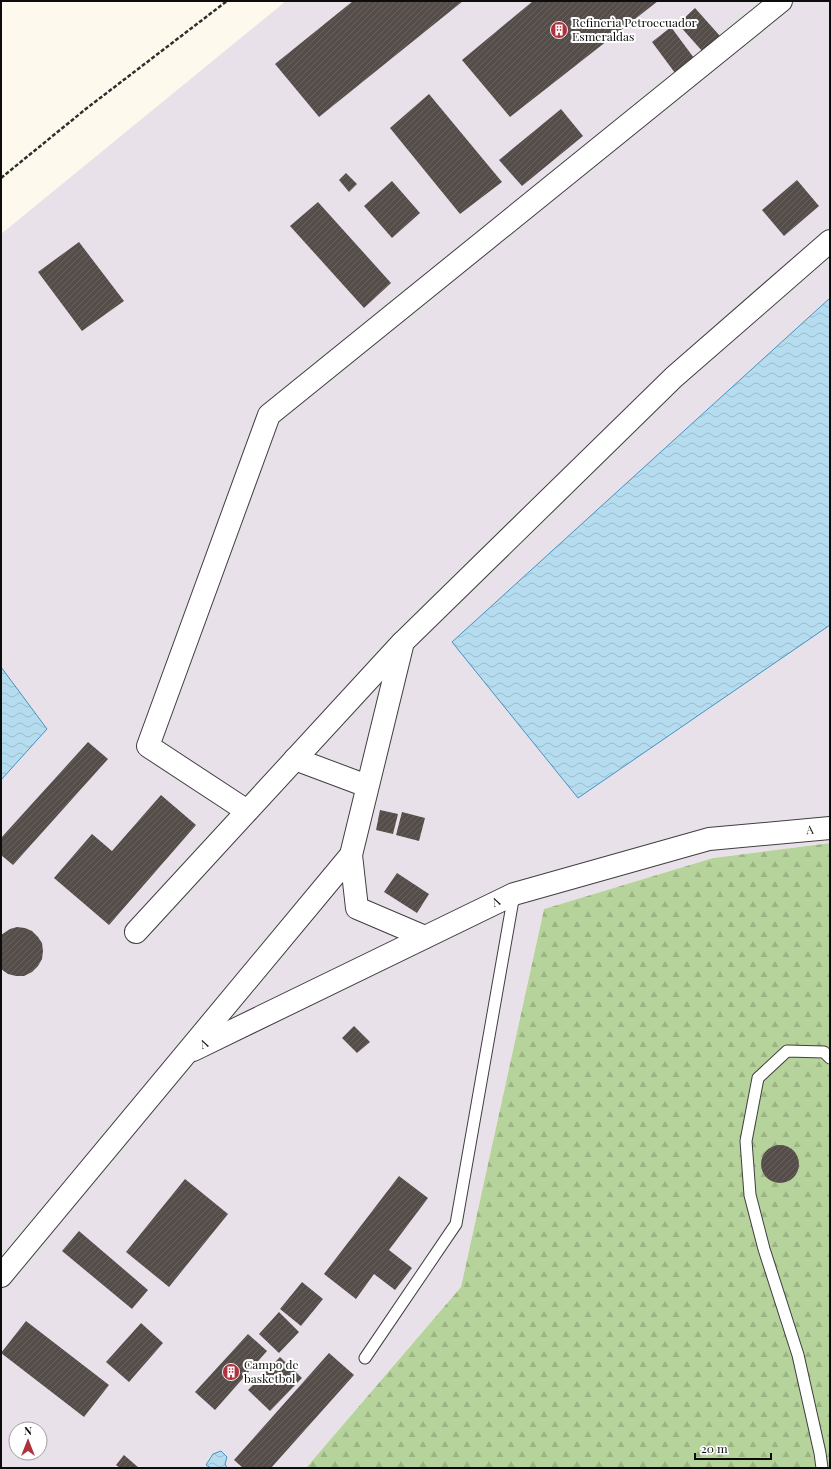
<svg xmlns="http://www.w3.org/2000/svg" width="831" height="1469" font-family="'Playfair Display',serif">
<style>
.industrial{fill:#e9e1ea;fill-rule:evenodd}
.forest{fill:url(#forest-firs)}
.water{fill:url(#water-waves);stroke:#4492c0}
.building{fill:url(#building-hatch)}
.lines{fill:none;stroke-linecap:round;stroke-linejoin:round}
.service-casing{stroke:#3f3f3f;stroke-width:13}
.minor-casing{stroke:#3f3f3f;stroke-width:24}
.path{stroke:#2e2e2e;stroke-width:2.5;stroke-dasharray:4 2;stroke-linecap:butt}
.service{stroke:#fff;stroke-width:11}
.minor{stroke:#fff;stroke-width:22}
.labels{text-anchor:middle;stroke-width:4;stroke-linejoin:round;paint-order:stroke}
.poi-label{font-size:12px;fill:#0c0c0c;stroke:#fff;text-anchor:start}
.street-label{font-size:12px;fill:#0c0c0c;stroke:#fff}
</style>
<defs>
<pattern id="forest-firs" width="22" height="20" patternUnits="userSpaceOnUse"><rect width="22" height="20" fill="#b6d39b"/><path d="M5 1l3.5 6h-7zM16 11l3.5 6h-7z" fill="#9bb484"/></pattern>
<pattern id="water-waves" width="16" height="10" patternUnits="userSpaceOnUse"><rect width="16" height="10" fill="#b6dcf0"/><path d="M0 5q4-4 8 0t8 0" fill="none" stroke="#9bbccd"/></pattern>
<pattern id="building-hatch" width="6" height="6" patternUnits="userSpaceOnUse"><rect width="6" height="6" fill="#544d49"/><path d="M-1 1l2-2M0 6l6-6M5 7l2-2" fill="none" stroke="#68625f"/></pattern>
</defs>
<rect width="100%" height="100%" fill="#fdfaed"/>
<!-- industrial -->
<path class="industrial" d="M286,1H830V843L713,858L544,909L461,1287L306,1468H1V234ZM16,1429H40V1453H16Z"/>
<!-- forest -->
<polygon class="forest" points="830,843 830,1468 306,1468 461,1287 544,909 713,858"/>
<!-- water -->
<g class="water">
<polygon points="830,298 830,625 578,798 452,642"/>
<polygon points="1,667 47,729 1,780"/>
<polygon points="221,1451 227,1457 225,1464 227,1468 211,1468 206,1465 213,1454"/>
</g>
<!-- building -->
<g class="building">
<polygon points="353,1 463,1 319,117 275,64"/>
<polygon points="533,1 658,1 510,117 462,60"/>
<polygon points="695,8 720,36 703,52 678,24"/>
<polygon points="671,27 694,58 675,73 652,42"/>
<polygon points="429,94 502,182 460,214 390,128"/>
<polygon points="561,109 583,136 522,186 499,160"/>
<polygon points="346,173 357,184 349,192 339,180"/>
<polygon points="797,180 819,206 784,236 762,210"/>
<polygon points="392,181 420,213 392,238 364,206"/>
<polygon points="318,202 391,283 364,308 290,226"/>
<polygon points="79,242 124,301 82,331 38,272"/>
<polygon points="88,742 108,759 13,865 1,855 1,838"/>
<polygon points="161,795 196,825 109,925 54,878 92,834 112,851"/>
<polygon points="380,810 398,814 393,834 376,830"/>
<polygon points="402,812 425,818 419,841 396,835"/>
<polygon points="397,873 429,894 417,913 384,892"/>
<polygon points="17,927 25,928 32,931 38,937 42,943 43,951 42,959 38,966 32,972 24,976 16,976 8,974 1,969 1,935 10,929"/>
<polygon points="354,1026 370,1042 357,1053 342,1038"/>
<circle cx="780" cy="1164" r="19"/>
<polygon points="399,1176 428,1198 389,1250 412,1268 395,1290 374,1274 356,1299 324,1274"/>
<polygon points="185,1179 228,1214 169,1287 126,1252"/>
<polygon points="79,1231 148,1290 132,1309 62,1251"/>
<polygon points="302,1282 323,1299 301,1326 280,1309"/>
<polygon points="279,1312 299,1332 279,1353 259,1334"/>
<polygon points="26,1321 109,1385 84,1417 1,1353"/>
<polygon points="141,1323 163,1343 129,1382 106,1362"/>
<polygon points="248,1334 267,1351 215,1410 195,1392"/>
<polygon points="329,1353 354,1375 271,1468 243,1468 234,1460"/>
<polygon points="280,1357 302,1378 270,1411 248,1390"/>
<polygon points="124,1455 139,1468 120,1468 116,1465"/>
</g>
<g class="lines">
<!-- service casing -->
<g class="service-casing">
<g id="service">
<polyline points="365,1358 456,1224 514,894"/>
<polyline points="822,1468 820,1453 798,1355 764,1249 750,1195 746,1141 758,1078 787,1051 824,1052 830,1058"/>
</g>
</g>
<!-- minor casing -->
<g class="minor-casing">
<g id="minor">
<polyline points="295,759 367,786"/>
<polyline points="247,811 148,746 269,415 781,1"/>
<polyline points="351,855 357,908 425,937"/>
<polyline points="136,932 402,643"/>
<polyline points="193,1050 514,894 709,839 830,828"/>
<polyline points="1,1276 351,855 403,642 674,377 830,241"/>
</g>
</g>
<!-- path -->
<polyline class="path" points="1,178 87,108 227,1"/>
<!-- service -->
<use href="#service" class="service"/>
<!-- minor -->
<use href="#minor" class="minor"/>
</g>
<!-- icons -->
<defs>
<g id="building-disc" transform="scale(0.9)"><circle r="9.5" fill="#ae323b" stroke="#fff"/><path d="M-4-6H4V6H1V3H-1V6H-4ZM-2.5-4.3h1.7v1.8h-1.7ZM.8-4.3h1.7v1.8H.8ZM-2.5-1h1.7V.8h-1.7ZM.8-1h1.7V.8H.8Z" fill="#fff"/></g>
</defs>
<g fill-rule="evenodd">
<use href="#building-disc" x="559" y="30"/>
<use href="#building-disc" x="231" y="1372"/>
</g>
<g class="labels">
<!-- poi labels -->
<g class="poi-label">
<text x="572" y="27">Refinerìa Petroecuador<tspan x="572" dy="14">Esmeraldas</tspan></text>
<text x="244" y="1369">Campo de<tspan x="244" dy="14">basketbol</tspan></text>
</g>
<!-- street labels -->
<g class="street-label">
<text transform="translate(810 830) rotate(-5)" y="4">A</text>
<text transform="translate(496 902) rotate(-26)" y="4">A</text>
<text transform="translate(204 1044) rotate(-26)" y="4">A</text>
</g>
</g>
<!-- border -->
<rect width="831" height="1469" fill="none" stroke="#0c0c0c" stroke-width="4"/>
<!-- north arrow -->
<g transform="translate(28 1441)"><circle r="19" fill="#ffffff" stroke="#9e9e9e"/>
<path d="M0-3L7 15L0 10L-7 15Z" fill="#ae323b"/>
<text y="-6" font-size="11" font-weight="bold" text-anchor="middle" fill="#0c0c0c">N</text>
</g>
<!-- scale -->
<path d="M695 1453v6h76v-6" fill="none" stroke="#0c0c0c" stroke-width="2"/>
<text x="701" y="1453" font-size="12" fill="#0c0c0c" stroke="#ffffff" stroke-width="3" paint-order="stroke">20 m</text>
</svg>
